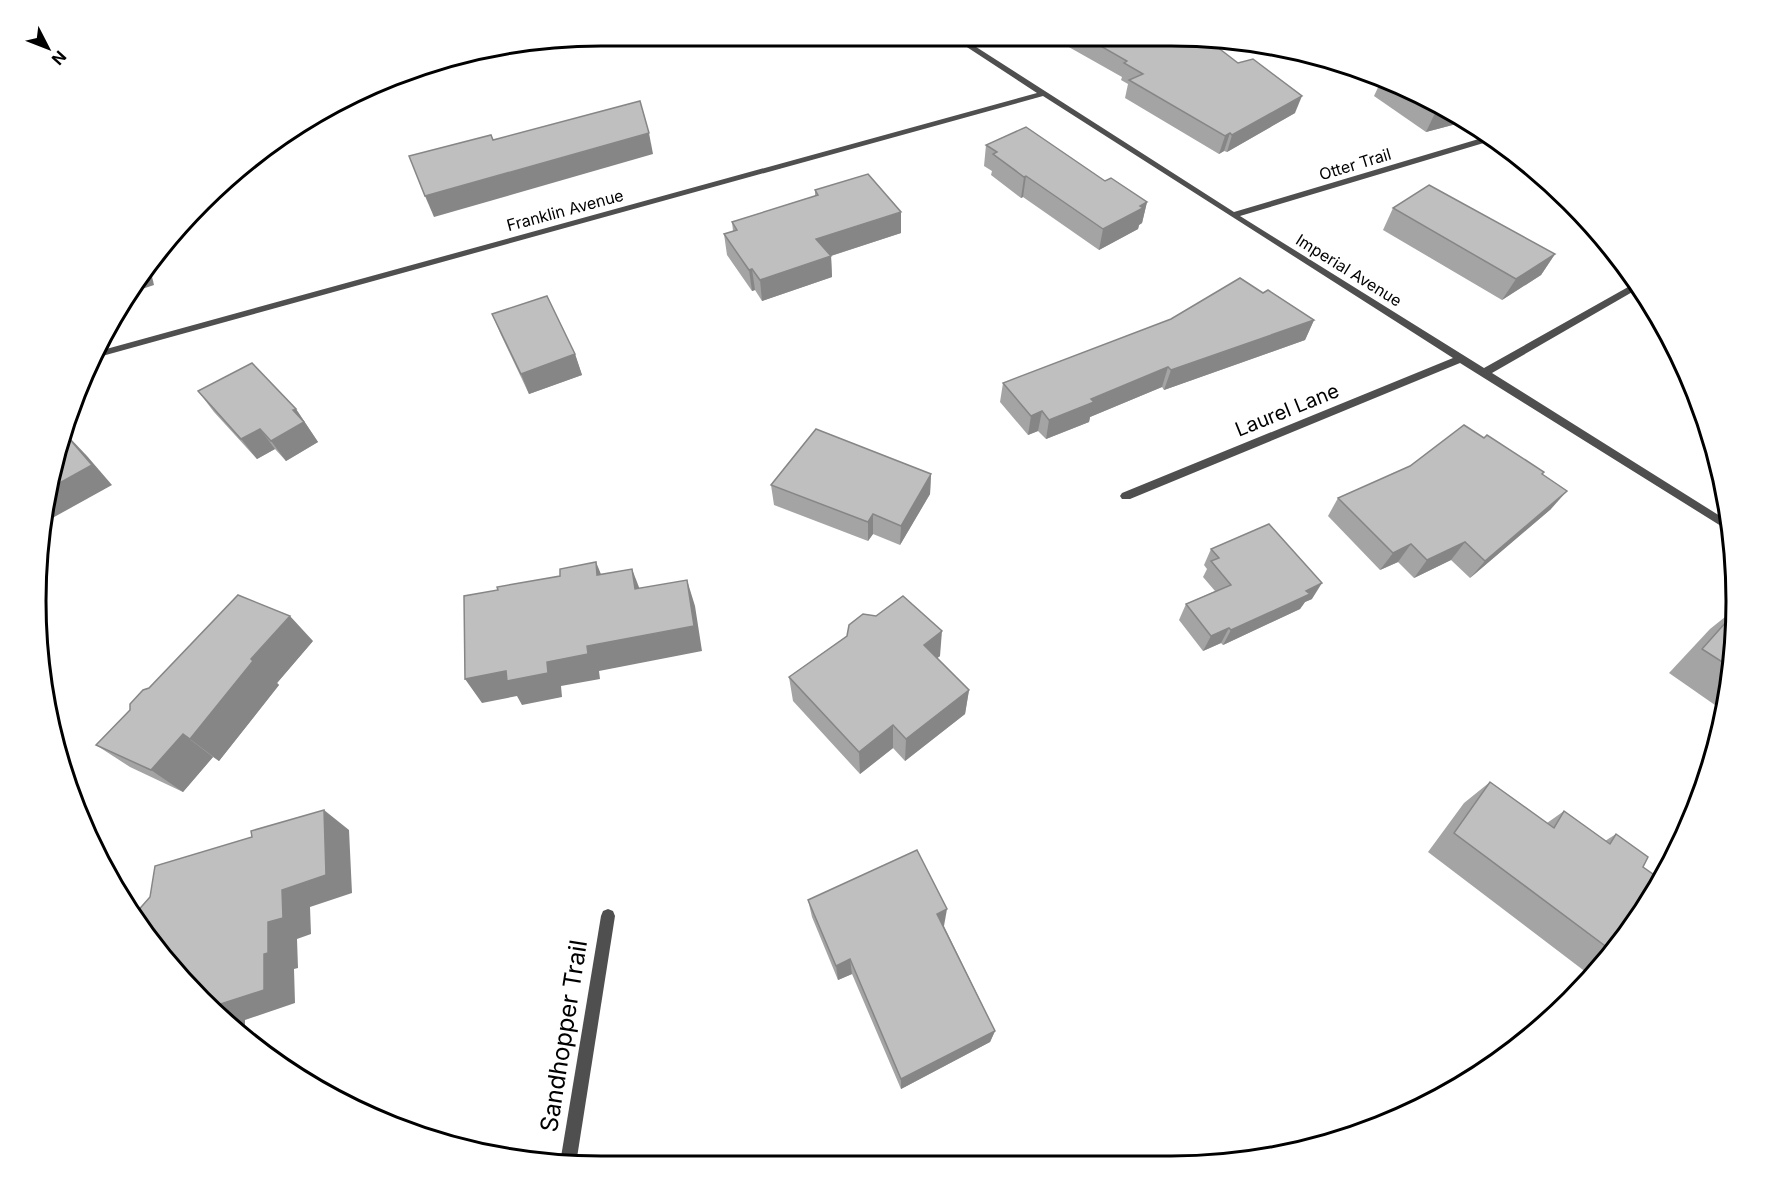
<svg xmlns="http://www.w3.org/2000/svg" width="1772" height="1203" font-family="Inter,sans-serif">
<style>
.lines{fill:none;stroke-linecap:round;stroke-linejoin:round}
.minor{fill:#4f4f4f;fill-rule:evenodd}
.wall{fill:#a4a4a4}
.shaded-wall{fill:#868686}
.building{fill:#bfbfbf;stroke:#868686;stroke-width:1.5}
.labels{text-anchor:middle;stroke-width:5;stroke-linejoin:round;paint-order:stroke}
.far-street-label{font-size:16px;fill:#000;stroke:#fff}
.street-label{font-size:20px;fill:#000;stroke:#fff}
.near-street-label{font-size:24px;fill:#000;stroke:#fff}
.rim{fill:none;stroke:#000;stroke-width:3}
</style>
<rect width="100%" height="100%" fill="#fff"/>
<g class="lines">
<!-- minor -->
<g class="minor">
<polygon points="950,36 959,36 1234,212 1482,138 1487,142 1240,216 1484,368 1637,282 1641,287 1492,373 1728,521 1729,531 1460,363 1130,499 1122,499 1120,496 1122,493 1453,358 1043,96 95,358 99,351 1037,93"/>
<polygon points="608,909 613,911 615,916 576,1164 560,1163 601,916 603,911"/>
</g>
</g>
<!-- wall -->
<g class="wall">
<polygon points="792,36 831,36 805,47"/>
<polygon points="1068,36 1170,36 1295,113 1227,152 1224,151 1219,154 1125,98 1128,84 1121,80 1122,77 1067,46"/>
<polygon points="1381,81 1421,94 1460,123 1426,132 1374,96"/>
<polygon points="986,145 1105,181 1147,202 1142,223 1139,225 1138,229 1099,250 1023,197 1021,198 991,175 992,171 984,166"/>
<polygon points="815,190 901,233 831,256 832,277 762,301 755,290 752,291 727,255 724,234 733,231 732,222 815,196"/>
<polygon points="1569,200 1570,201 1576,208 1566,204"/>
<polygon points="1393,208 1555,254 1541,275 1502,300 1383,230"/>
<polygon points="1263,293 1314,320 1305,340 1164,390 1162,387 1090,417 1089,422 1046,439 1038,431 1028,435 1000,402 1003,383"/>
<polygon points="492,314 575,354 582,375 529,394 501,335"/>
<polygon points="198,391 296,409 318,442 286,461 275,449 257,459 214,412"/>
<polygon points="931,474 930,494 900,545 873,534 868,541 774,505 771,485"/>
<polygon points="1542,474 1551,509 1470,578 1451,560 1414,578 1398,562 1380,570 1328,516 1338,498"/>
<polygon points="1211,549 1312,599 1305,602 1300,609 1223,645 1221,643 1203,651 1179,620 1186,604 1215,591 1203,577 1207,569 1204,565"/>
<polygon points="1735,609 1725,712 1669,673 1710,629"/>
<polygon points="847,636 940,656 937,658 969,690 965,714 905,761 893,748 860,774 793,701 789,677"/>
<polygon points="313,641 277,683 279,685 219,761 213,757 183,792 130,767 96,745"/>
<polygon points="1490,782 1547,823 1564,811 1605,841 1616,834 1643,867 1641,915 1591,976 1428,852 1464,803"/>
<polygon points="808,900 944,926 995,1031 990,1042 901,1089 852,974 838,980 812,917"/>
</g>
<!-- shaded-wall -->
<g class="shaded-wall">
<polygon points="804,36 831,36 805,47"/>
<polygon points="1302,96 1295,113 1227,152 1232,135"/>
<polygon points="1442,110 1460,123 1426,132 1436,111"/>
<polygon points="649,133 653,154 434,217 425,196"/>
<polygon points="1230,133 1224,151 1219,154 1225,136"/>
<polygon points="1026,176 1023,197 1021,198 1024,177"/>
<polygon points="1147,202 1142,223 1139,225 1138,229 1099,250 1103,229"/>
<polygon points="901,212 901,233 818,260 816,239"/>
<polygon points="1555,254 1541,275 1502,300 1516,279"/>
<polygon points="831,256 832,277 762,301 760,280"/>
<polygon points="149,264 154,285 133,292"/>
<polygon points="752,269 755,290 752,291 749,270"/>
<polygon points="1314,320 1305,340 1164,390 1171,370"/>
<polygon points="575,354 582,375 529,394 521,374"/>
<polygon points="1168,367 1162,387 1090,417 1089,422 1046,439 1049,420 1091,399"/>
<polygon points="296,409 318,442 286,461 271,441 293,410"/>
<polygon points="1042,411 1038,431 1028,435 1031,416"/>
<polygon points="260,429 275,449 257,459 241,439"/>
<polygon points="68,436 87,456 112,485 47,521"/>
<polygon points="931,474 930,494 900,545 901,526"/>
<polygon points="1567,491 1551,509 1470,578 1485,561"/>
<polygon points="873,514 873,534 868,541 868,522"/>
<polygon points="1465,542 1451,560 1414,578 1427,560"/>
<polygon points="1411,544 1398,562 1380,570 1393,553"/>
<polygon points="596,562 607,589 597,575"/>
<polygon points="632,569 642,595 635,589"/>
<polygon points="687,580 695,606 702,651 599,671 600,679 561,686 562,697 522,705 517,696 482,703 465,679 547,662 587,646"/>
<polygon points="1322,583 1312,599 1305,602 1300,609 1223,645 1231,630 1306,591"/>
<polygon points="290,616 313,641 277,683 279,685 219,761 190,739 251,659"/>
<polygon points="1229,628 1221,643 1203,651 1211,636"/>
<polygon points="942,631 940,656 922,670 924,645"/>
<polygon points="969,690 965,714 905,761 906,739"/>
<polygon points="893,725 893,748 860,774 859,752"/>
<polygon points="183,734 213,757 183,792 151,770"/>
<polygon points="324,810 349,830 352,893 310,907 311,934 297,939 298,968 294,969 295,1003 245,1020 245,1026 239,1028 211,1008 211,1007 264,954 268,922 282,890"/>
<polygon points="947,909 944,926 935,930 937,914"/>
<polygon points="850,959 852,974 838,980 836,966"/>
<polygon points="995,1031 990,1042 901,1089 901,1079"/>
</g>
<!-- building -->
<g class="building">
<polygon points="1083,36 1170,36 1208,40 1238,63 1253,59 1302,96 1232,135 1230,133 1225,136 1129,80 1143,74 1124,63 1127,61"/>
<polygon points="1403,88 1421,94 1442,110 1436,111"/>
<polygon points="640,101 649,133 425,196 409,156 491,135 493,140"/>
<polygon points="1026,127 1105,181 1111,178 1147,202 1140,206 1143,208 1103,229 1026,176 1024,177 993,154 997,152 986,145"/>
<polygon points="868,174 901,212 816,239 831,256 760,280 752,269 749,270 724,234 737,230 732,222 818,195 815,190"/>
<polygon points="1429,185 1555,254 1516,279 1393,208"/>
<polygon points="1240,278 1263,293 1268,290 1314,320 1171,370 1168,367 1091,399 1094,402 1049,420 1042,411 1031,416 1003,383 1171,319"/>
<polygon points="547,296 575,354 521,374 492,314"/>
<polygon points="252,363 296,409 293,410 304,422 271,441 260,429 241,439 198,391"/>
<polygon points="1464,425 1484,438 1487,435 1544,472 1542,474 1567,491 1485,561 1465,542 1427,560 1411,544 1393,553 1338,498 1410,466"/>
<polygon points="816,429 931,474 901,526 873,514 868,522 771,485"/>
<polygon points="67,436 92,465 56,485"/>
<polygon points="1269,524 1322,583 1306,591 1310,594 1231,630 1229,628 1211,636 1186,604 1231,585 1211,561 1219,558 1211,549"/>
<polygon points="596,562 597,575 632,569 635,589 687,580 694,626 587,646 588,654 547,662 548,673 507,681 506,671 465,679 464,596 498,590 497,587 560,576 560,569"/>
<polygon points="238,595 290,616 251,659 253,661 190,739 183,734 151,770 96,745 130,710 130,704 143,690 149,688"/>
<polygon points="903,596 942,631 924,645 969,690 906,739 893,725 859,752 789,677 847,636 849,625 863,614 876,616"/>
<polygon points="1735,612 1730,667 1702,649"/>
<polygon points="1490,782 1554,828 1564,811 1610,844 1616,834 1648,857 1643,867 1660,879 1641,915 1612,951 1454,833"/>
<polygon points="324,810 326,875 282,890 283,918 268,922 268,953 264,954 264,990 211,1007 211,1008 202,1002 135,914 150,897 155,866 252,837 251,831"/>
<polygon points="917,850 947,909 937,914 995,1031 901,1079 850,959 836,966 808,900"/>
</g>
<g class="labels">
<!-- far-street labels -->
<g class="far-street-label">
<text transform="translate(1355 164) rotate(-17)" y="6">Otter Trail</text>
<text transform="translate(565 210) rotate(-15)" y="6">Franklin Avenue</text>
<text transform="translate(1349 270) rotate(32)" y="6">Imperial Avenue</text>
</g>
<!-- street labels -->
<g class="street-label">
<text transform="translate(1287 410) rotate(-22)" y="7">Laurel Lane</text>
</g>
<!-- near-street labels -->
<g class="near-street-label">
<text transform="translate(564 1036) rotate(-81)" y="8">Sandhopper Trail</text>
</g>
</g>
<!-- crop -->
<path d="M0 0H1772V1203H0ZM601 46H1171A555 555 0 0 1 1726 601V601A555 555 0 0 1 1171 1156H601A555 555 0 0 1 46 601V601A555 555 0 0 1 601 46Z" fill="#fff" fill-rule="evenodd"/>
<path class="rim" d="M601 46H1171A555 555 0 0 1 1726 601V601A555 555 0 0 1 1171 1156H601A555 555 0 0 1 46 601V601A555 555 0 0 1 601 46Z"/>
<!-- north arrow -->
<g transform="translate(48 48) rotate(132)" stroke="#ffffff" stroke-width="4.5" paint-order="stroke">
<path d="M0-4.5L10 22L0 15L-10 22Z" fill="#000000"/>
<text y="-9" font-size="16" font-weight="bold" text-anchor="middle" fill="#000000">N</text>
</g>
</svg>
